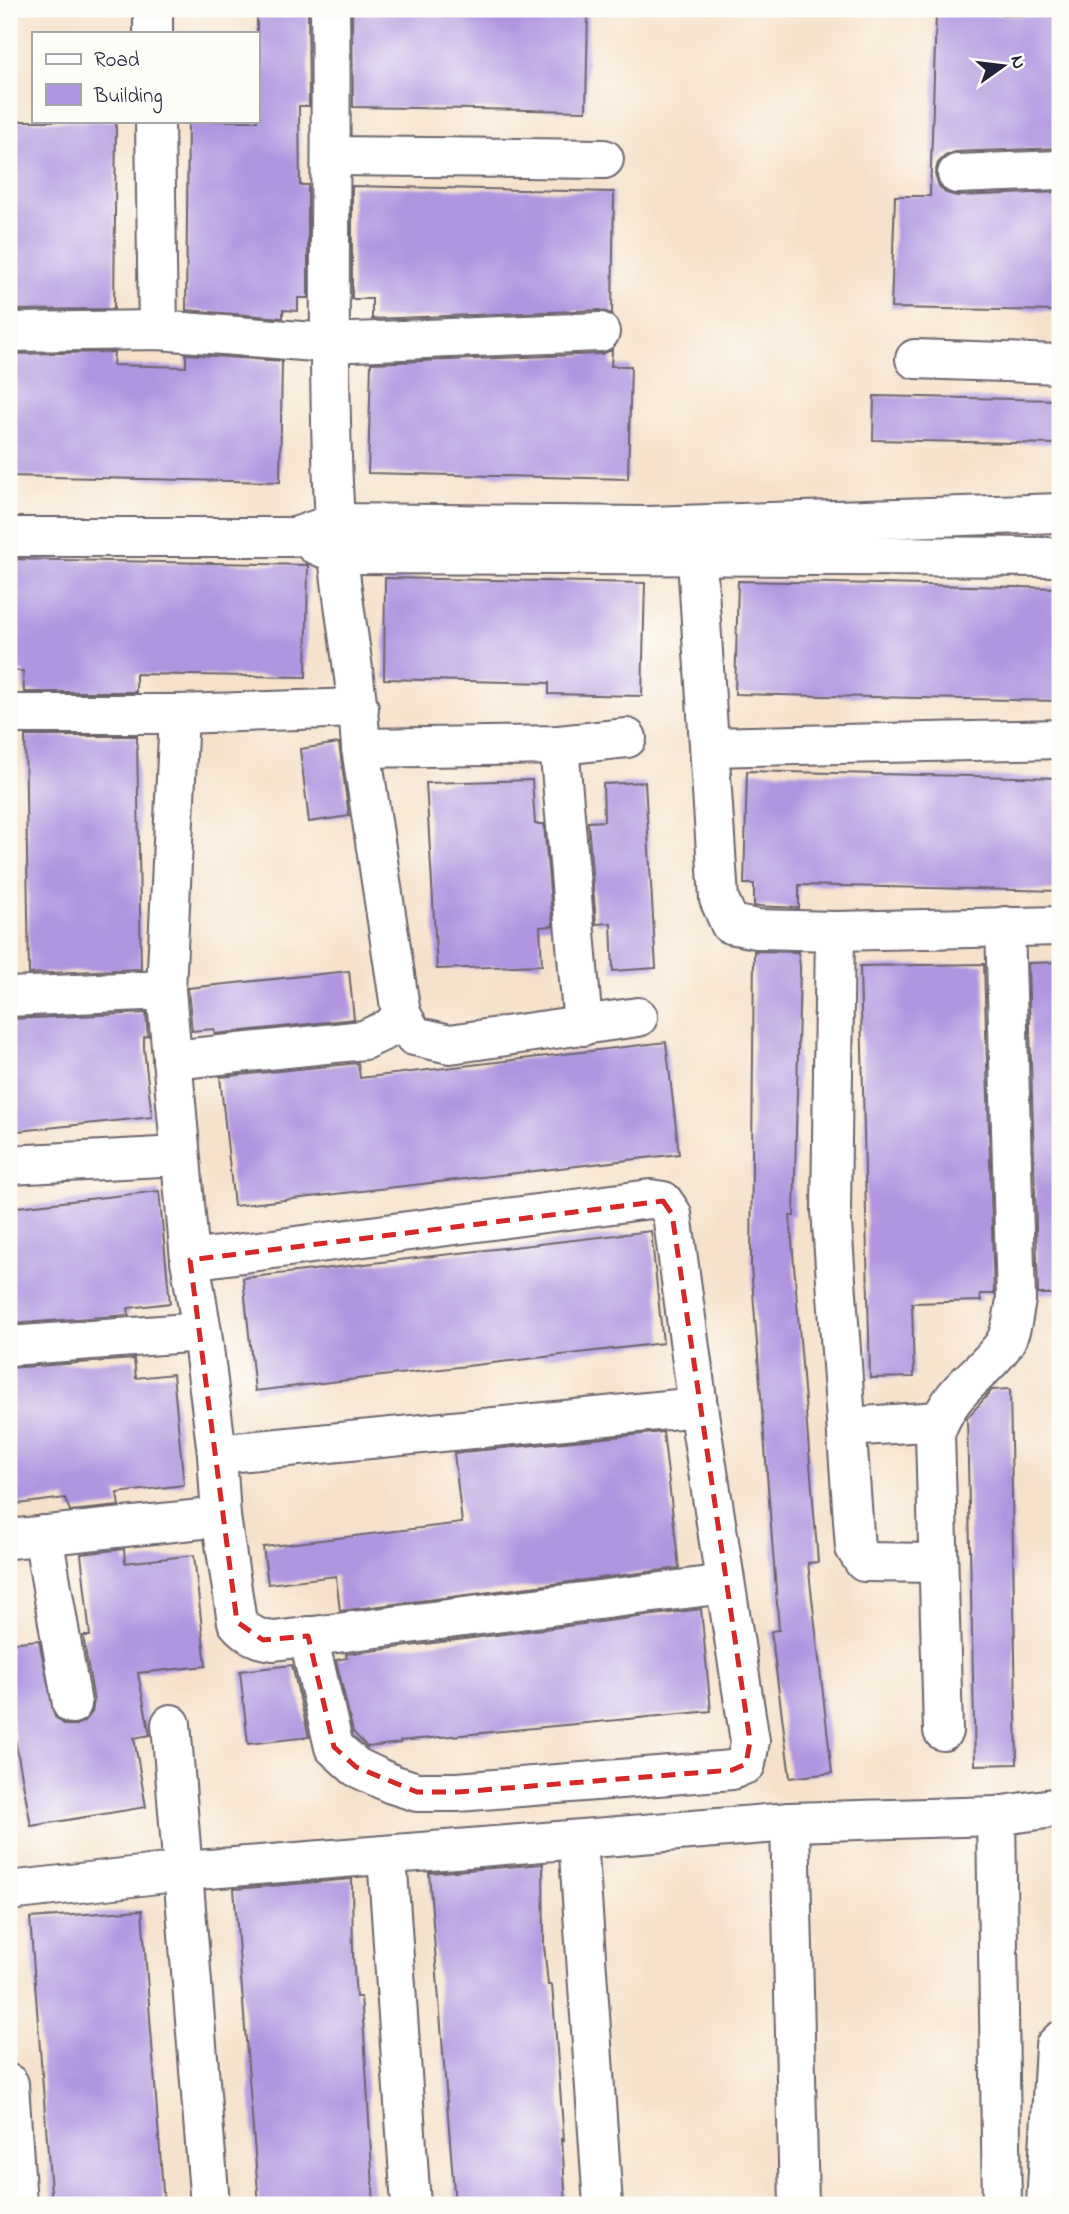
<svg xmlns="http://www.w3.org/2000/svg" width="1069" height="2214" font-family="'Indie Flower',sans-serif">
<style>
.building{fill:#b096e0}
.lines{fill:none;stroke-linecap:round;stroke-linejoin:round}
.minor-casing{stroke:#6c656d;stroke-width:42}
.minor{stroke:#fff;stroke-width:38}
.marked{fill:none;stroke:#d62828;stroke-width:5;stroke-dasharray:14 9;stroke-linejoin:round}
</style>
<rect width="100%" height="100%" fill="#fdfcf7"/>
<filter id="ink" filterUnits="userSpaceOnUse"><feTurbulence type="fractalNoise" baseFrequency=".0143" numOctaves="2"/><feDisplacementMap in="SourceGraphic" scale="14" xChannelSelector="R" yChannelSelector="G"/><feConvolveMatrix kernelMatrix="1 2 1 2 8 2 1 2 1" color-interpolation-filters="sRGB"/></filter>
<filter id="wash" filterUnits="userSpaceOnUse"><feTurbulence type="fractalNoise" baseFrequency=".00686" numOctaves="4" result="noise"/><feDisplacementMap in="SourceGraphic" scale="28" xChannelSelector="R" yChannelSelector="G"/><feGaussianBlur stdDeviation="1.57" result="paint"/><feColorMatrix in="noise" values="0 0 0 0 0 0 0 0 0 0 0 0 0 0 0 0 0 1.4 0 .05"/><feComposite in="paint" operator="in"/></filter>
<g filter="url(#wash)">
<rect width="100%" height="100%" fill="#f6e2cb"/>
<g id="blocks">
<!-- building -->
<g class="building">
<polygon points="257,9 308,9 309,106 299,106 300,185 308,185 308,298 298,298 298,311 283,310 283,318 186,310 188,121 257,121"/>
<polygon points="352,9 588,9 586,111 353,107"/>
<polygon points="936,14 1060,16 1060,148 955,152 945,156 938,163 935,174 939,186 946,193 957,196 1060,192 1060,311 891,308 895,196 930,196"/>
<polygon points="9,121 116,121 114,309 9,310"/>
<polygon points="352,186 614,192 612,314 599,310 372,319 372,299 352,299"/>
<polygon points="612,350 611,366 631,366 628,479 368,473 371,363 601,354"/>
<polygon points="114,352 113,365 186,367 186,354 282,361 280,482 9,476 9,354"/>
<polygon points="874,396 1060,400 1059,444 873,440"/>
<polygon points="10,559 308,565 306,677 136,674 136,692 24,692 23,671 9,671"/>
<polygon points="385,578 645,583 642,696 549,694 549,683 384,679"/>
<polygon points="738,581 1060,588 1060,701 735,694"/>
<polygon points="25,736 137,736 141,969 29,974"/>
<polygon points="339,743 349,816 309,822 300,749"/>
<polygon points="747,771 1060,778 1060,891 799,885 799,908 754,906 754,884 744,884"/>
<polygon points="532,780 535,824 544,824 553,926 540,927 542,965 437,969 426,783"/>
<polygon points="645,782 656,968 613,971 611,923 596,924 588,822 604,821 603,784"/>
<polygon points="754,951 798,952 800,967 794,1216 790,1216 818,1562 808,1563 832,1773 790,1778 771,1631 779,1630 751,1266"/>
<polygon points="1060,962 1060,1294 1038,1294 1028,963"/>
<polygon points="984,964 994,1294 980,1294 981,1301 912,1303 914,1377 870,1378 860,966"/>
<polygon points="349,971 354,1019 215,1034 214,1029 192,1031 188,988"/>
<polygon points="146,1013 148,1036 144,1037 144,1048 152,1117 9,1132 9,1019"/>
<polygon points="666,1042 679,1154 234,1206 220,1077 358,1063 360,1078"/>
<polygon points="159,1191 170,1303 128,1308 129,1315 9,1324 9,1208"/>
<polygon points="651,1231 663,1343 255,1391 243,1278"/>
<polygon points="134,1359 136,1378 173,1374 184,1485 117,1493 119,1506 70,1511 65,1498 9,1505 9,1368"/>
<polygon points="1010,1389 1017,1764 975,1765 967,1418 992,1390"/>
<polygon points="663,1432 679,1568 340,1611 336,1576 268,1584 263,1547 462,1523 454,1453"/>
<polygon points="124,1549 125,1563 194,1555 206,1666 138,1673 150,1735 134,1738 146,1807 31,1826 9,1706 9,1643 39,1640 55,1717 65,1725 76,1725 85,1721 92,1712 94,1701 83,1636 90,1636 81,1554"/>
<polygon points="701,1609 711,1711 400,1741 400,1743 367,1747 353,1732 336,1660 347,1658 346,1654"/>
<polygon points="292,1665 309,1737 248,1744 240,1671"/>
<polygon points="543,1864 544,1945 548,1985 552,1985 564,2140 562,2139 566,2205 455,2205 429,1873"/>
<polygon points="352,1879 353,1955 356,1997 361,1997 364,2033 374,2205 259,2205 234,1889"/>
<polygon points="142,1910 164,2205 52,2205 30,1918"/>
</g>
</g>
</g>
<g filter="url(#ink)">
<use href="#blocks" fill-opacity="0" stroke="#6c656d" stroke-width="2"/>
<g class="lines">
<!-- minor casing -->
<g class="minor-casing">
<g id="minor">
<polyline points="153,9 153,33"/>
<path d="M330,9C333,180 325,351 335,522C340,598 357,673 361,748L401,1014L414,1036L450,1044L638,1017"/>
<polyline points="155,121 158,330"/>
<polyline points="333,156 604,159"/>
<polyline points="957,174 1060,170"/>
<polyline points="9,332 158,330 328,343 600,332"/>
<polyline points="915,359 1060,364"/>
<polyline points="695,529 719,899 730,924 757,929 835,931 1060,926"/>
<polyline points="9,537 295,537 335,523 647,526 1060,513"/>
<polyline points="314,544 338,554 1060,557"/>
<polyline points="9,714 179,714 359,708"/>
<polyline points="559,745 583,1026"/>
<polyline points="710,747 1060,739"/>
<polyline points="361,748 559,745 627,738"/>
<polyline points="835,931 831,1210 855,1548 864,1562 938,1563"/>
<polyline points="166,990 179,714"/>
<path d="M9,997L166,990L190,1260L202,1332L217,1454L221,1517L237,1622C247,1634 258,1640 274,1641L725,1584"/>
<polyline points="172,1060 364,1040 392,1027 401,1014"/>
<polyline points="9,1165 179,1156"/>
<polyline points="190,1260 650,1199 663,1201 672,1214 698,1407 750,1741 746,1764 732,1770 458,1792 417,1792 392,1784 356,1767 334,1747 308,1636"/>
<polyline points="9,1346 202,1332"/>
<polyline points="847,1427 939,1421"/>
<polyline points="217,1454 698,1407"/>
<polyline points="43,1535 72,1704"/>
<polyline points="9,1539 221,1517"/>
<polyline points="171,1724 210,2205"/>
<path d="M943,1731L935,1433C953,1386 975,1382 1002,1347C1012,1334 1013,1315 1016,1300L1005,926"/>
<polyline points="996,1816 1002,2205"/>
<polyline points="790,1822 799,2205"/>
<polyline points="578,1840 603,2205"/>
<polyline points="387,1856 411,2205"/>
<polyline points="9,1891 184,1871 790,1822 996,1816 1060,1807"/>
<polyline points="9,2084 17,2205"/>
<polyline points="1046,2205 1055,2046 1060,2041"/>
</g>
</g>
<!-- minor -->
<use href="#minor" class="minor"/>
</g>
</g>
<!-- marked area -->
<path class="marked" d="M663,1201L672,1214L750,1741L746,1764L732,1770L458,1792H417L356,1767L334,1747L308,1636L263,1640L237,1622L190,1260Z"/>
<!-- margin -->
<rect width="1069" height="2214" fill="none" stroke="#fdfcf7" stroke-width="35"/>
<!-- legend -->
<rect x="32" y="32" width="228" height="91" fill="#fdfcf7" stroke="#a5a5ac" stroke-width="2"/>
<rect x="46" y="54" width="35" height="10" fill="#ffffff" stroke="#a5a5ac" stroke-width="2"/>
<text x="94" y="66" font-size="21" fill="#22223b">Road</text>
<rect x="46" y="84" width="35" height="21" fill="#b096e0" stroke="#a5a5ac" stroke-width="2"/>
<text x="94" y="102" font-size="21" fill="#22223b">Building</text>
<!-- north arrow -->
<g transform="translate(1003 66) rotate(76)" stroke="#fdfcf7" stroke-width="5" paint-order="stroke">
<path d="M0-5L12 26L0 18L-12 26Z" fill="#22223b"/>
<text y="-10" font-size="19" font-weight="bold" text-anchor="middle" fill="#22223b">N</text>
</g>
</svg>
